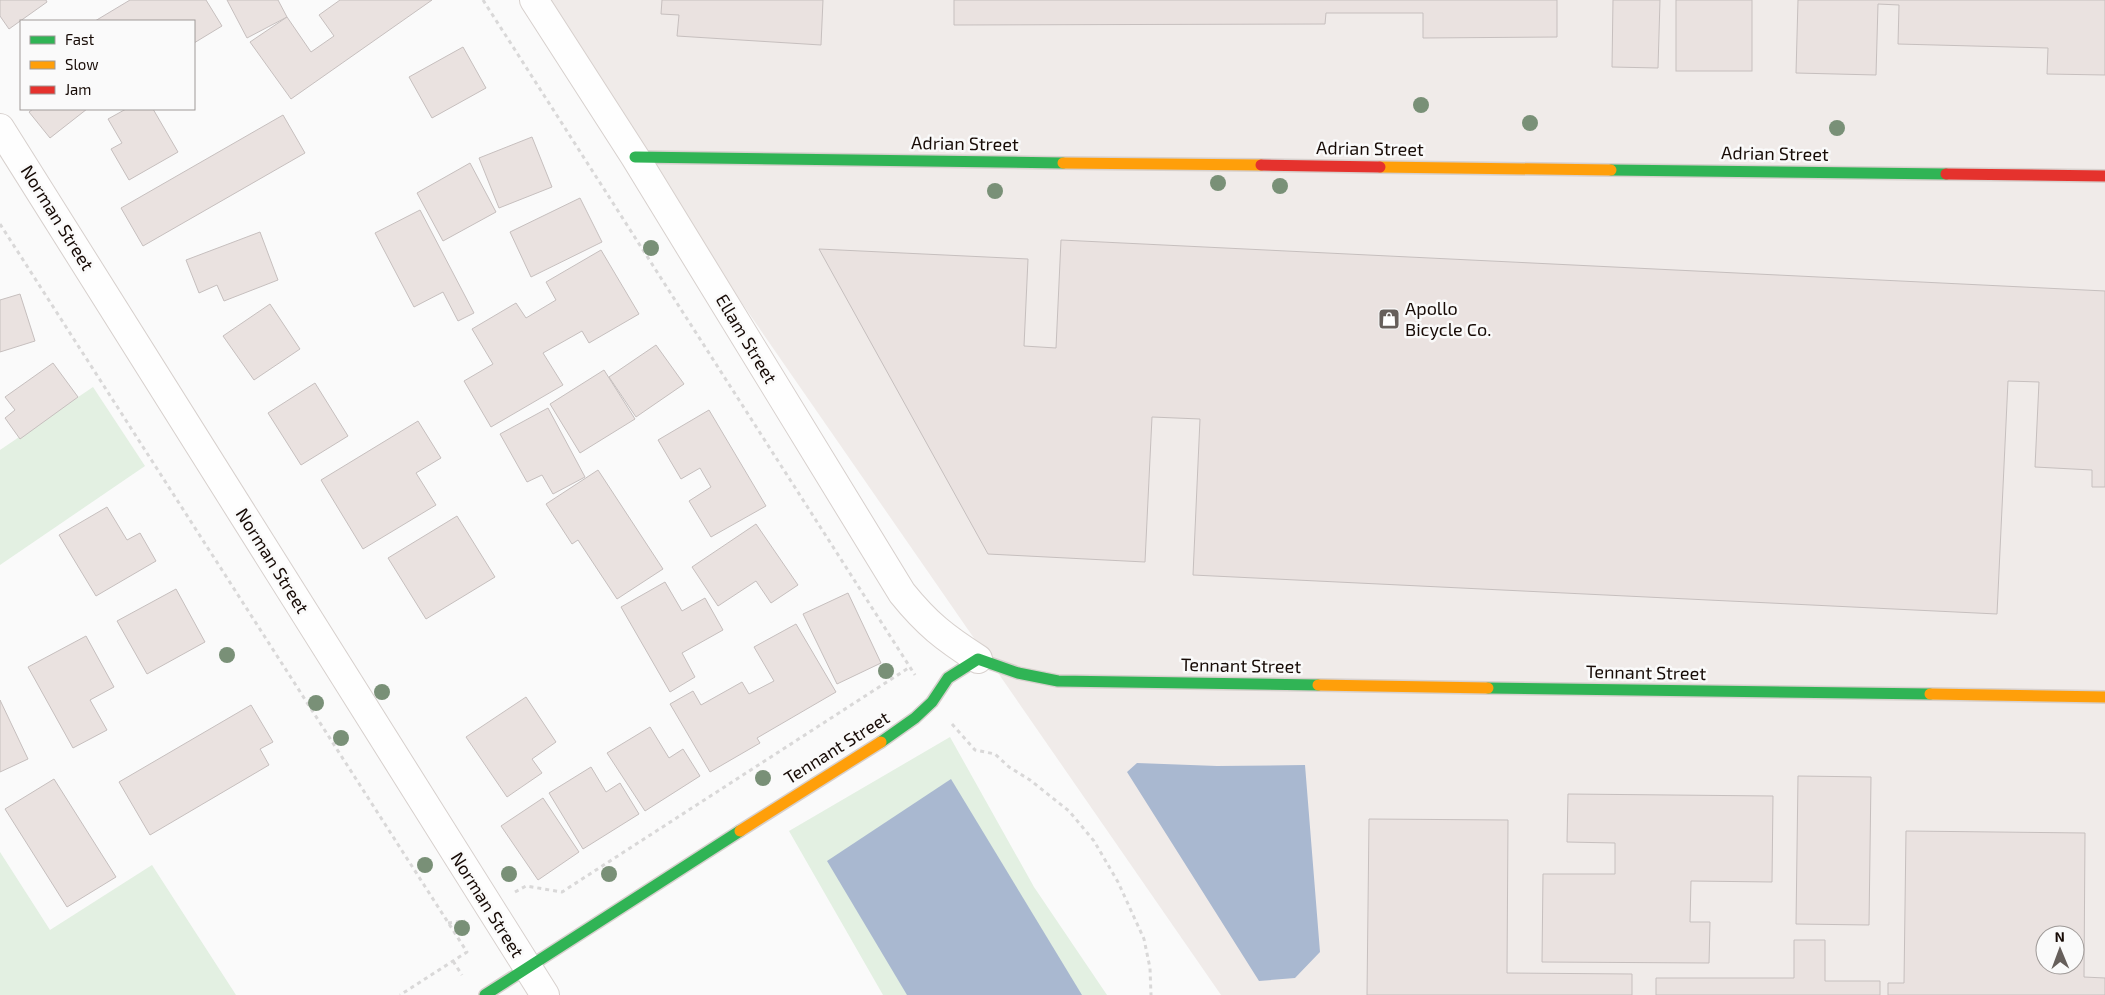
<svg xmlns="http://www.w3.org/2000/svg" width="2105" height="995" font-family="'Exo 2',sans-serif">
<style>
.built{fill:#f0ebe9;fill-rule:evenodd}
.green{fill:#e3f0e2}
.water{fill:#a9b8d0}
.building{fill:#eae2e0;stroke:#c6bfbe;fill-rule:evenodd}
.lines{fill:none;stroke-linecap:round;stroke-linejoin:round}
.street-casing{stroke:#d7d0cd;stroke-width:30}
.fast-casing{stroke:#d7d0cd;stroke-width:14}
.slow-casing{stroke:#d7d0cd;stroke-width:14}
.jam-casing{stroke:#d7d0cd;stroke-width:14}
.path{stroke:#d9d8d8;stroke-width:3;stroke-dasharray:4 4;stroke-linecap:butt}
.street{stroke:#fefefe;stroke-width:28}
.fast{stroke:#30b455;stroke-width:11}
.slow{stroke:#ff9f0a;stroke-width:11}
.jam{stroke:#e5322d;stroke-width:11}
.tree{fill:#799077}
.labels{text-anchor:middle;stroke-width:5;stroke-linejoin:round;paint-order:stroke}
.street-label{font-size:18px;fill:#170b06;stroke:#fafafa}
.poi-label{font-size:18px;fill:#170b06;stroke:#fafafa;text-anchor:start}
</style>
<rect width="100%" height="100%" fill="#fafafa"/>
<!-- built -->
<path class="built" d="M532,0H2105V995H1221ZM2045,935H2075V965H2045Z"/>
<!-- green -->
<g class="green">
<polygon points="93,387 145,466 0,565 0,450"/>
<polygon points="950,737 1034,887 1107,995 883,995 789,831"/>
<polygon points="0,852 50,930 152,865 236,995 0,995"/>
</g>
<!-- water -->
<g class="water">
<polygon points="1137,763 1217,766 1305,765 1320,952 1295,978 1259,981 1127,772"/>
<polygon points="951,779 1082,995 907,995 827,861"/>
</g>
<!-- building -->
<g class="building">
<polygon points="0,0 46,0 47,2 9,29 0,16"/>
<polygon points="130,0 206,0 222,26 194,43 194,21 95,21"/>
<polygon points="227,0 278,0 287,17 247,38"/>
<polygon points="340,0 432,0 291,99 250,42 287,17 311,52 334,36 319,15"/>
<polygon points="662,0 823,0 821,45 677,36 679,15 661,14"/>
<polygon points="954,0 1557,0 1557,37 1423,38 1423,13 1326,13 1325,24 954,25"/>
<polygon points="1613,0 1660,0 1658,68 1612,67"/>
<rect x="1676" y="0" width="76" height="71"/>
<polygon points="1798,0 2105,0 2105,75 2047,74 2048,48 1898,44 1899,5 1878,4 1876,75 1796,73"/>
<polygon points="463,47 486,88 432,118 409,77"/>
<polygon points="33,109 87,109 50,138 29,112"/>
<polygon points="126,109 153,109 178,152 129,180 111,149 122,143 108,119"/>
<polygon points="283,115 305,153 143,246 121,208"/>
<polygon points="532,137 552,187 499,208 479,158"/>
<polygon points="470,163 496,212 443,241 417,193"/>
<polygon points="580,198 602,242 531,277 510,232"/>
<polygon points="420,210 474,313 458,321 443,292 414,307 375,233"/>
<polygon points="260,232 278,280 224,301 217,285 199,293 186,260"/>
<polygon points="1061,240 2105,291 2105,487 2092,487 2092,470 2035,467 2039,382 2008,381 1997,614 1193,575 1200,419 1152,417 1145,562 988,554 819,249 1028,259 1024,346 1056,348"/>
<polygon points="601,250 639,314 589,343 582,331 543,353 563,385 491,427 464,381 493,364 472,329 516,303 526,318 556,300 546,282"/>
<polygon points="20,294 35,341 0,352 0,300"/>
<polygon points="270,304 300,349 254,380 223,336"/>
<polygon points="656,345 684,384 636,417 609,377"/>
<polygon points="53,363 78,397 20,439 5,418 15,410 5,397"/>
<polygon points="604,370 635,419 580,453 550,404"/>
<polygon points="315,383 348,436 301,465 268,413"/>
<polygon points="548,408 585,477 553,494 542,475 527,482 500,434"/>
<polygon points="709,410 766,506 711,537 689,501 711,487 700,468 681,479 658,440"/>
<polygon points="418,421 441,458 416,473 436,505 363,549 321,480"/>
<polygon points="598,470 663,569 617,599 578,540 572,544 546,504"/>
<polygon points="107,507 127,540 140,533 156,561 96,596 59,535"/>
<polygon points="457,516 495,577 426,619 388,558"/>
<polygon points="756,524 798,585 771,603 756,581 718,606 692,567"/>
<polygon points="665,582 682,611 705,598 723,630 682,653 695,677 670,692 621,607"/>
<polygon points="176,589 205,642 147,674 117,621"/>
<polygon points="848,593 881,663 837,684 803,614"/>
<polygon points="796,624 836,692 757,738 760,743 710,772 670,704 693,691 701,705 742,682 749,694 774,681 754,647"/>
<polygon points="86,636 114,687 90,700 107,730 73,748 28,667"/>
<polygon points="526,697 556,742 532,759 542,773 507,797 466,737"/>
<polygon points="0,700 28,759 0,772"/>
<polygon points="251,705 273,742 260,749 269,765 150,835 119,782"/>
<polygon points="650,727 669,758 683,749 700,776 645,811 607,753"/>
<polygon points="591,767 606,792 620,783 639,814 583,849 549,793"/>
<polygon points="1798,776 1871,777 1869,925 1796,924"/>
<polygon points="54,779 116,877 67,907 5,809"/>
<polygon points="1568,794 1773,796 1772,882 1691,881 1690,922 1710,922 1709,963 1542,962 1543,874 1615,874 1615,843 1567,842"/>
<polygon points="543,798 579,852 538,880 501,826"/>
<polygon points="1369,819 1508,820 1507,973 1632,974 1632,995 1367,995"/>
<path d="M1906,831L2085,833L2084,977L2105,978V995H1888V983H1904ZM2045,935H2075V965H2045Z"/>
<polygon points="1794,940 1825,940 1825,981 1880,981 1880,995 1656,995 1656,978 1794,978"/>
</g>
<g class="lines">
<!-- street casing -->
<g class="street-casing">
<g id="street">
<path d="M534,0L635,157L902,593C927,624 945,638 978,659"/>
<polyline points="0,128 545,995"/>
</g>
</g>
<!-- fast casing -->
<g class="fast-casing">
<g id="fast">
<polyline points="635,157 1063,163"/>
<polyline points="1611,170 1946,174"/>
<polyline points="1488,688 1930,694"/>
<polyline points="881,742 915,718 932,702 948,678 978,659 1018,673 1058,681 1318,685"/>
<polyline points="485,995 740,831"/>
</g>
</g>
<!-- slow casing -->
<g class="slow-casing">
<g id="slow">
<polyline points="1063,163 1261,165"/>
<polyline points="1380,167 1611,170"/>
<polyline points="1318,685 1488,688"/>
<polyline points="1930,694 2105,697"/>
<polyline points="740,831 881,742"/>
</g>
</g>
<!-- jam casing -->
<g class="jam-casing">
<g id="jam">
<polyline points="1261,165 1380,167"/>
<polyline points="1946,174 2105,176"/>
</g>
</g>
<!-- path -->
<g class="path">
<polyline points="483,0 915,675"/>
<polyline points="0,224 467,952 400,995"/>
<polyline points="952,724 975,750 995,754 1009,767 1030,780 1069,811 1094,841 1118,882 1144,939 1150,968 1151,995"/>
<polyline points="515,892 526,886 562,892 910,667"/>
<polyline points="448,923 465,921"/>
<polyline points="453,961 462,975"/>
</g>
<!-- street -->
<use href="#street" class="street"/>
<!-- fast -->
<use href="#fast" class="fast"/>
<!-- slow -->
<use href="#slow" class="slow"/>
<!-- jam -->
<use href="#jam" class="jam"/>
</g>
<!-- trees -->
<g class="tree">
<circle cx="1421" cy="105" r="8"/>
<circle cx="1530" cy="123" r="8"/>
<circle cx="1837" cy="128" r="8"/>
<circle cx="1218" cy="183" r="8"/>
<circle cx="1280" cy="186" r="8"/>
<circle cx="995" cy="191" r="8"/>
<circle cx="651" cy="248" r="8"/>
<circle cx="227" cy="655" r="8"/>
<circle cx="886" cy="671" r="8"/>
<circle cx="382" cy="692" r="8"/>
<circle cx="316" cy="703" r="8"/>
<circle cx="341" cy="738" r="8"/>
<circle cx="763" cy="778" r="8"/>
<circle cx="425" cy="865" r="8"/>
<circle cx="509" cy="874" r="8"/>
<circle cx="609" cy="874" r="8"/>
<circle cx="462" cy="928" r="8"/>
</g>
<!-- icons -->
<defs>
<g id="shop-square" transform="scale(1.125)"><rect x="-9" y="-9" width="18" height="18" rx="4" fill="#665f5b" stroke="#fafafa"/><path d="M-5-2.5h2.3a2.7 3.5 0 0 1 5.4 0H5L5.5 6h-11ZM-1.5-2.5h3a1.5 2.3 0 0 0-3 0Z" fill="#fff"/></g>
</defs>
<g fill-rule="evenodd">
<use href="#shop-square" x="1389" y="319"/>
</g>
<g class="labels">
<!-- street labels -->
<g class="street-label">
<text transform="translate(965 144) rotate(1)" y="6">Adrian Street</text>
<text transform="translate(1370 149) rotate(1)" y="6">Adrian Street</text>
<text transform="translate(1775 154) rotate(1)" y="6">Adrian Street</text>
<text transform="translate(57 218) rotate(58)" y="6">Norman Street</text>
<text transform="translate(746 339) rotate(59)" y="6">Ellam Street</text>
<text transform="translate(272 561) rotate(58)" y="6">Norman Street</text>
<text transform="translate(1241 666) rotate(1)" y="6">Tennant Street</text>
<text transform="translate(1646 673) rotate(1)" y="6">Tennant Street</text>
<text transform="translate(837 748) rotate(-32)" y="6">Tennant Street</text>
<text transform="translate(487 905) rotate(58)" y="6">Norman Street</text>
</g>
<!-- poi labels -->
<g class="poi-label">
<text x="1405" y="315">Apollo<tspan x="1405" dy="21">Bicycle Co.</tspan></text>
</g>
</g>
<!-- legend -->
<rect x="20" y="20" width="175" height="90" fill="#fafafa" stroke="#9f9a98"/>
<rect x="30" y="36" width="25" height="8" fill="#30b455" stroke="#9f9a98"/>
<text x="65" y="45" font-size="15" fill="#170b06">Fast</text>
<rect x="30" y="61" width="25" height="8" fill="#ff9f0a" stroke="#9f9a98"/>
<text x="65" y="70" font-size="15" fill="#170b06">Slow</text>
<rect x="30" y="86" width="25" height="8" fill="#e5322d" stroke="#9f9a98"/>
<text x="65" y="95" font-size="15" fill="#170b06">Jam</text>
<!-- north arrow -->
<g transform="translate(2060 950) rotate(359)"><circle r="24" fill="#fafafa" stroke="#9f9a98"/>
<path d="M0-4L9 19L0 12L-9 19Z" fill="#665f5b"/>
<text y="-8" font-size="14" font-weight="bold" text-anchor="middle" fill="#170b06">N</text>
</g>
</svg>
